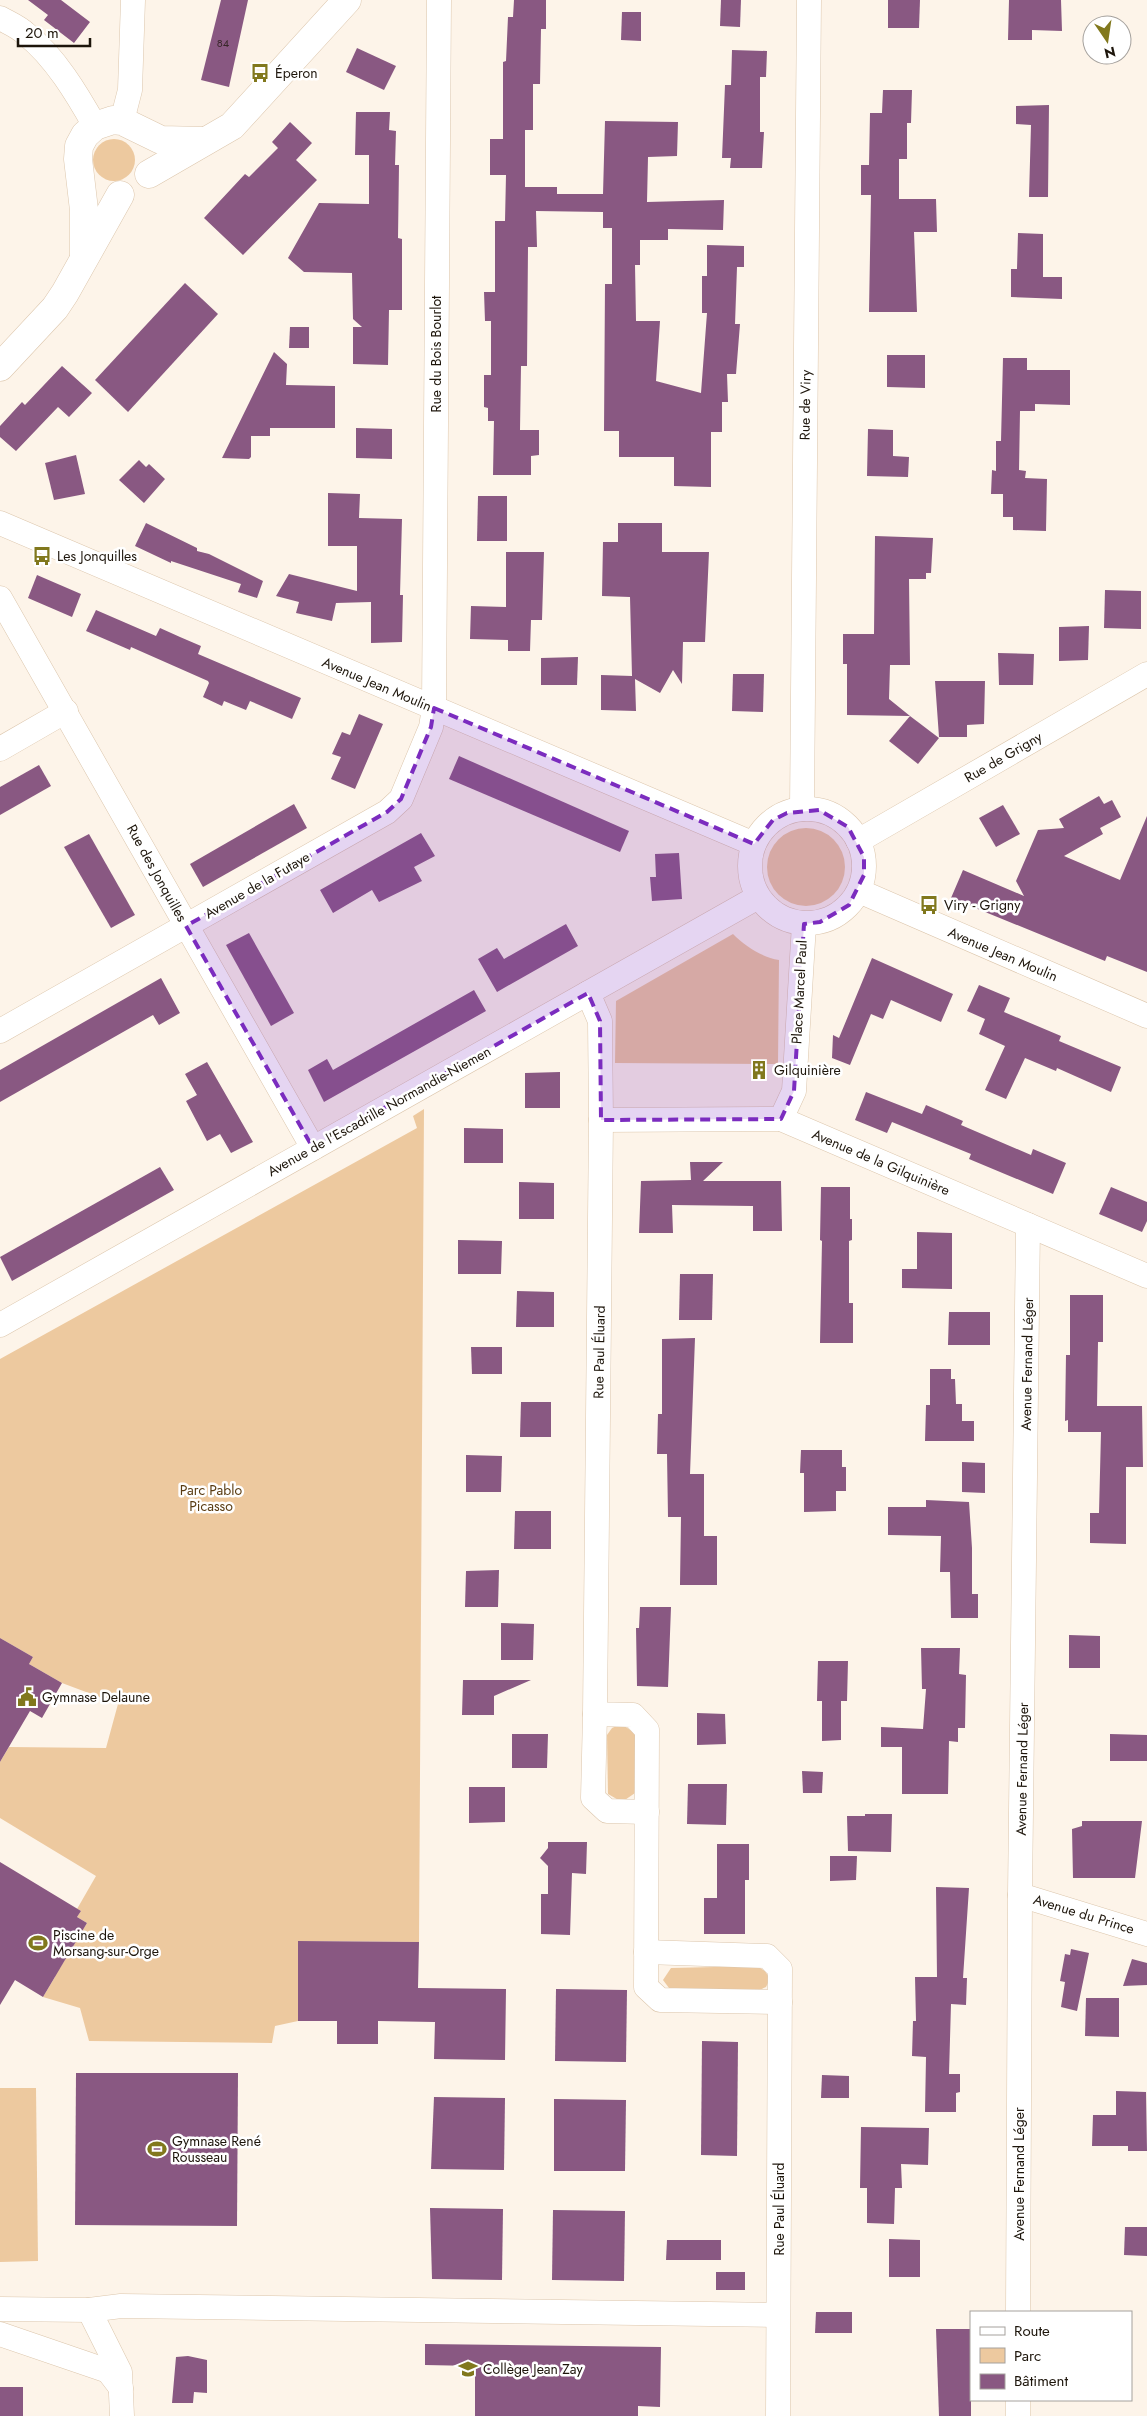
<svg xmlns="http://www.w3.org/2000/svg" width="1147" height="2416" font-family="Jost,sans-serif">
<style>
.green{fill:#edc99f}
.building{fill:#895882}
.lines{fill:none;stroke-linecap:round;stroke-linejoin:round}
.minor-casing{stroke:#dcc6ac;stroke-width:25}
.secondary-casing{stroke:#dcc6ac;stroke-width:29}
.minor{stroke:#fff;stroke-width:24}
.secondary{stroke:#fff;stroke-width:28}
.marked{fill:#7b2cbf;fill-opacity:0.2;stroke:#7b2cbf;stroke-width:4;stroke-dasharray:10 6;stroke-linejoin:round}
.labels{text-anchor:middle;stroke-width:5;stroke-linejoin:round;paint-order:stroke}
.number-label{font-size:11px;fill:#382629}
.poi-label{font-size:14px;fill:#1d150b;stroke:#fff;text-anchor:start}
.street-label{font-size:14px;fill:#1d150b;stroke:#fff}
.park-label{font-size:14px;fill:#5a3c12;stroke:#fff}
</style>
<rect width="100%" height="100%" fill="#fdf4e9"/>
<!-- green -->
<g class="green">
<circle cx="114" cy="160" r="21"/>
<circle cx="806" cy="867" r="39"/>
<path d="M733,934C745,946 761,957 779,960L778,1064L615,1063L616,1001Z"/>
<polygon points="424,1109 419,1942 298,1941 298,2021 275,2026 272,2043 89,2041 80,2008 43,1997 55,1977 45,1971 60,1968 87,1923 77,1917 81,1911 77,1909 96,1876 0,1818 0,1762 9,1747 106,1748 118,1704 62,1683 29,1664 33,1657 0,1638 0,1359 417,1128 413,1116"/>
<polygon points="621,1724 635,1733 635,1793 622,1802 608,1794 607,1735 612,1728"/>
<polygon points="757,1966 765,1971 770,1979 766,1987 757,1991 672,1992 663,1980 671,1968"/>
<polygon points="0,2088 36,2088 38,2261 0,2262"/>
</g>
<!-- building -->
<g class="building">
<polygon points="28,0 61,0 90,22 74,43 44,20 48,15"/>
<polygon points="221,0 248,0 229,87 201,80"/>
<polygon points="514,0 546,0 546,29 541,29 540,84 533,84 533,130 525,130 525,187 557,187 557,194 603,194 605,121 678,122 677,156 648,157 647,202 724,200 723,230 668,229 668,240 640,240 640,265 635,265 636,321 660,321 656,381 701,393 707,313 702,313 702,276 707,276 707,245 744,246 744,267 737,267 735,324 740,324 736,374 727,374 728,402 722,402 722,432 711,432 711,487 674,486 674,457 619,457 619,431 604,431 605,284 612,284 612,228 603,228 603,212 536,211 537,247 528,247 527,366 521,366 520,430 539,430 539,455 531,456 531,475 493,475 494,421 488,421 488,408 484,407 484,375 491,375 491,321 485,321 484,292 495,292 495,221 505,221 506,175 490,175 490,139 503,139 503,62 506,61 508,17 513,17"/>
<polygon points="721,0 741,0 740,27 720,26"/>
<polygon points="888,0 920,0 919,28 888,28"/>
<polygon points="1009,0 1061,0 1062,31 1032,30 1032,40 1008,40"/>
<polygon points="622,12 641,12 641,41 621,40"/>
<polygon points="357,48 396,66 384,90 346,72"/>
<polygon points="732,50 767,51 766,77 760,77 760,132 764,132 762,168 730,168 731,158 722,158 725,85 731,85"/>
<polygon points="883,90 912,90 911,123 907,123 907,159 899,159 899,199 936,199 937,232 914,232 917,312 869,312 871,195 861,195 861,165 869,165 870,113 882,113"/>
<polygon points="1049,105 1048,197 1029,197 1031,125 1016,124 1016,106"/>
<polygon points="356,112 390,112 389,130 396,131 395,165 399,165 398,238 402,239 402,310 389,310 388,365 353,364 353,327 362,327 353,319 352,273 304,272 288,258 319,203 369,204 369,155 355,155"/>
<polygon points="290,122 312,143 296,160 317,180 243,255 204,218 245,174 249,177 278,148 272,142"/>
<polygon points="1018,233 1043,234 1043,277 1062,277 1062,299 1011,297 1011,269 1017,269"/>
<polygon points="185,283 218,314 128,412 95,380"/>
<polygon points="290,327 309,327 309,348 289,348"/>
<polygon points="274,352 287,364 286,385 335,386 335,428 270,428 270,436 251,436 251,457 249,459 222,458"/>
<polygon points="887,355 925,355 925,388 887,387"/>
<polygon points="1003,358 1027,358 1027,370 1070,370 1070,405 1035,404 1035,411 1020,411 1019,470 1026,471 1025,478 1047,479 1046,531 1013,530 1013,517 1003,517 1003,494 991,494 992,470 996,471 996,441 1001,441"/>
<polygon points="62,366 92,393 69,417 58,407 16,451 0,437 0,426 22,402 25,405"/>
<polygon points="356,428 392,429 392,459 356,458"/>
<polygon points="868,429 893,430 893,456 909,457 908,477 867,476"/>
<polygon points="76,455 85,494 54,500 45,463"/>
<polygon points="139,460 146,467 149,464 165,479 144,503 119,480"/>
<polygon points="328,493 360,494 359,518 402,519 400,595 403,595 402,642 371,643 371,602 336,603 332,621 296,613 299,602 276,596 289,574 357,591 357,546 328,546"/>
<polygon points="478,496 507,496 507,541 477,541"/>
<polygon points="146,523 197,548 197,551 209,554 263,581 257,598 238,592 241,584 171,561 171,563 135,546"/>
<polygon points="618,523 662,523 662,552 709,552 705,642 683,642 682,684 673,670 660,693 635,679 636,711 601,710 601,675 632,676 630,597 602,596 603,542 618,542"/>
<polygon points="875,536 933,538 931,573 926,573 926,579 909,579 910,665 890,665 889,699 910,716 847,715 847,664 843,664 843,634 874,634"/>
<polygon points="506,552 544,552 542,620 531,620 530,651 508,651 508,640 470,639 471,606 506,607"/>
<polygon points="37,575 81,594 72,617 28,598"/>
<polygon points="1105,590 1141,591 1141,629 1104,628"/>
<polygon points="96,610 156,636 160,628 180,637 201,646 198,654 301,698 292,719 250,701 246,710 224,701 222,706 203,697 209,683 208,681 131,647 130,650 86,631"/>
<polygon points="1089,626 1088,660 1059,661 1059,627"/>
<polygon points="998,653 1034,654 1033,685 999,685"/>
<polygon points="578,657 577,685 541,685 541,658"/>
<polygon points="733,674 764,674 763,712 732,711"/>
<polygon points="935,681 985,681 984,724 967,725 967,737 939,737"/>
<polygon points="359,714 383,724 355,789 331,779 341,757 332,754 342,732 350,735"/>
<polygon points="910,716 939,738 918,764 889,741"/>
<polygon points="459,756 629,831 620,852 449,779"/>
<polygon points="39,765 51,786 0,815 0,787"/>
<polygon points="1099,796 1104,804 1112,800 1121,817 1100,828 1103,834 1064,856 1120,880 1147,816 1147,972 1107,956 1105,961 951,898 963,870 1024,896 1016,881 1038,830 1064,828 1059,819"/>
<polygon points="294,804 307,828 203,887 190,864"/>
<polygon points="1003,805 1020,834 996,847 979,818"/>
<polygon points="421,833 435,856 414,867 422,881 379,902 372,890 333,913 320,890"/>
<polygon points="89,834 135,915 111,928 64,847"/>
<polygon points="679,853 682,899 652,901 650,877 656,877 655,854"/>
<polygon points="566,924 578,946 497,992 478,959 497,948 504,959"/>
<polygon points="249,933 294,1013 271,1026 226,945"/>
<polygon points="872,958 953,994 941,1022 891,1000 883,1019 871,1014 850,1065 832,1058 833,1035 839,1038"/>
<polygon points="161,978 180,1013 159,1025 153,1015 0,1102 0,1070"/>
<polygon points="979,985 1010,998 1004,1012 1061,1036 1059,1041 1121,1067 1111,1092 1057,1068 1056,1071 1025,1058 1006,1099 985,1090 1005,1046 979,1034 985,1019 967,1011"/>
<polygon points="474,990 486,1011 324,1102 308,1070 327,1059 333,1070"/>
<polygon points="207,1062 253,1142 231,1153 220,1134 207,1141 186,1101 197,1095 185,1074"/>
<polygon points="560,1072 560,1108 525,1108 525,1073"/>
<polygon points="866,1092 922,1114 926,1105 963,1121 961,1125 1031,1155 1033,1149 1066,1163 1053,1194 969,1159 971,1154 892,1122 887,1133 855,1120"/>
<polygon points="464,1128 503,1129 503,1163 464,1163"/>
<polygon points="690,1162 723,1162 703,1181 781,1181 782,1231 753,1231 753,1206 672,1205 673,1233 639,1233 641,1181 691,1180"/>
<polygon points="160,1167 174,1190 12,1281 0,1257"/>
<polygon points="519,1182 554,1183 554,1219 519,1219"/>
<polygon points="821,1187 850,1187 850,1219 852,1219 852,1240 849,1241 849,1303 853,1303 853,1343 820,1343 822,1241 820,1240"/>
<polygon points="1111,1187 1147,1202 1147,1221 1142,1232 1099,1214"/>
<polygon points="917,1232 952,1233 952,1289 902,1288 902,1269 917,1269"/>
<polygon points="458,1240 502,1241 501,1274 458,1274"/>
<polygon points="680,1274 713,1274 712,1320 679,1320"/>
<polygon points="517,1291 554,1292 554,1327 516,1327"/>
<polygon points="1070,1295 1103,1295 1103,1342 1098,1342 1097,1406 1142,1406 1143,1467 1126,1467 1126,1544 1090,1543 1090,1513 1099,1513 1101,1432 1068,1432 1068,1420 1065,1421 1066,1355 1070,1355"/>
<polygon points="949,1312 990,1312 990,1345 948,1345"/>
<polygon points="695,1338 690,1474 704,1474 704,1536 717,1536 717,1585 680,1585 681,1517 668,1517 667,1454 657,1454 658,1414 662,1414 662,1339"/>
<polygon points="471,1347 502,1347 502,1374 472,1374"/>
<polygon points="930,1369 951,1369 951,1379 955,1379 956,1404 962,1404 962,1421 974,1421 974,1441 925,1441 926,1405 930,1405"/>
<polygon points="521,1402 551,1402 551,1437 520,1437"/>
<polygon points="801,1450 842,1450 842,1467 846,1467 846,1491 836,1491 836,1511 804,1512 804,1473 800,1473"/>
<polygon points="466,1455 502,1456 501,1492 466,1492"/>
<polygon points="962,1462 985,1463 985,1493 962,1492"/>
<polygon points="926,1500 969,1502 972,1548 972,1594 978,1594 978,1618 951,1618 950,1572 940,1572 941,1536 888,1535 888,1507 926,1507"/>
<polygon points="515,1511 551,1511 551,1549 514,1549"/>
<polygon points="499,1570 498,1607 465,1607 466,1571"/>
<polygon points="640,1607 671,1607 668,1687 637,1686 636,1628 639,1628"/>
<polygon points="501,1623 534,1624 533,1660 501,1660"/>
<polygon points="1069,1635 1100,1636 1100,1668 1069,1668"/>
<polygon points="0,1638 33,1657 29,1664 62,1683 42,1718 30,1711 0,1762"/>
<polygon points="921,1648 960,1648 959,1674 966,1675 965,1728 958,1728 958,1742 949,1741 948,1794 902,1794 902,1747 881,1747 881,1727 923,1729 926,1689 922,1689"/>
<polygon points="818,1661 848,1661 847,1701 841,1701 841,1740 822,1741 822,1701 817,1701"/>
<polygon points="463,1680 531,1680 494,1696 494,1715 462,1715"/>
<polygon points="697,1713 725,1714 726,1744 697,1745"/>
<polygon points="512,1734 548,1734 547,1768 512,1768"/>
<polygon points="1110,1734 1147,1735 1147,1761 1110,1761"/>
<polygon points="802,1771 823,1772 822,1793 803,1793"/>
<polygon points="688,1784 727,1784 726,1825 687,1824"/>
<polygon points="469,1787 505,1787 505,1822 469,1823"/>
<polygon points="865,1814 892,1814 891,1852 848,1851 847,1816 865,1816"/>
<polygon points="1082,1821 1142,1821 1135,1878 1073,1878 1072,1829 1082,1826"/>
<polygon points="548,1842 587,1842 586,1874 572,1873 570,1935 541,1934 541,1894 548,1894 548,1866 540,1858 548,1848"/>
<polygon points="717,1844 749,1844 749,1880 745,1880 745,1934 704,1934 704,1898 717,1898"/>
<polygon points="830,1856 857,1856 856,1880 830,1881"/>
<polygon points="0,1862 81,1911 77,1917 87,1923 43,1997 15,1980 0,2005"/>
<polygon points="936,1887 969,1888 963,1978 967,1978 966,2005 951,2004 949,2074 960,2074 960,2092 956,2093 956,2112 925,2112 926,2057 912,2056 913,2021 916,2021 915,1977 937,1977"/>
<polygon points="298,1941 419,1942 418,1988 506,1989 505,2060 434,2059 435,2022 378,2021 378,2044 337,2044 337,2021 298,2021"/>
<polygon points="1071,1949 1089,1953 1077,2011 1061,2007 1065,1982 1060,1981 1065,1954 1070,1955"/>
<polygon points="1132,1959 1147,1963 1147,1985 1123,1986"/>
<polygon points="556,1989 627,1990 626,2062 555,2061"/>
<polygon points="1086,1998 1119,1998 1119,2037 1085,2036"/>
<polygon points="702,2041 738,2042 737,2156 701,2155"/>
<polygon points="76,2073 238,2073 237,2226 75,2225"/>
<polygon points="822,2075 849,2076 849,2098 821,2098"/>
<polygon points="1116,2091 1146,2092 1147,2151 1128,2151 1128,2146 1092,2146 1093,2115 1116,2115"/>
<polygon points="434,2097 505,2098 504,2170 431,2169"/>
<polygon points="554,2099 626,2100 625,2171 554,2171"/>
<polygon points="861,2127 929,2128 928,2165 901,2164 902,2188 895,2188 894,2224 867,2223 867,2188 860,2188"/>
<polygon points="430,2208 503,2209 502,2280 432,2279"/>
<polygon points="553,2210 625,2211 624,2281 552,2280"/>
<polygon points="1125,2227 1147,2227 1147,2256 1124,2255"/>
<polygon points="889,2239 920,2240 920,2277 889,2277"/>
<polygon points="667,2240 721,2240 721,2260 666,2260"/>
<rect x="716" y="2272" width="29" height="18"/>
<polygon points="816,2312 852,2312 852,2333 815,2333"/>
<polygon points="936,2329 971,2329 971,2416 939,2416"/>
<polygon points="425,2344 661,2347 660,2407 638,2406 638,2416 475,2416 475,2366 425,2365"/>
<polygon points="188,2356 207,2360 207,2393 194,2392 193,2403 172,2403 176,2357"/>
<rect x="0" y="2387" width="23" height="29"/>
</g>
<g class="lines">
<!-- minor casing -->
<g class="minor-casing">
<g id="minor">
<path d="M0,18C9,23 19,27 26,34C55,57 77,94 95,126"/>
<polyline points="122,121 130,90 133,0"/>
<polyline points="0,523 754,844"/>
<polyline points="0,598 313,1148"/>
<polyline points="0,749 66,711"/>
<circle cx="807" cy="866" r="57"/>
<polyline points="802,809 809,0"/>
<polyline points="858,841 1147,674"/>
<polyline points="859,891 1147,1016"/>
<polyline points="588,993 600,1021 601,1120 595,1714 633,1715 647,1730 646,1987 660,2000 780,2002"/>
<polyline points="0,1031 387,812 401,799 431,727 434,708 439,0"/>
<polyline points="781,1119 794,1091 804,924"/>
<polyline points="601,1120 781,1119 1147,1276"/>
<polyline points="0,1325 758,897"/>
<polyline points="595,1714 593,1798 607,1811 647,1812"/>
<polyline points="1020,1895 1147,1934"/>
<polyline points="646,1952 767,1956 780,1969 778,2416"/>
<polyline points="0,2309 89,2310 121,2306 778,2315"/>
<polyline points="89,2310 120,2372 122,2416"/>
<polyline points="1018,2312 1020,1895 1028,1225"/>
<polyline points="0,2334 108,2371 121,2388"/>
<polyline points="1018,2416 1018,2400"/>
</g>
</g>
<!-- secondary casing -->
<g class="secondary-casing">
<g id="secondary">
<polyline points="149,174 232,126 347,0"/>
<polyline points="84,255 84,210 78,159 79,146 85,135 95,126 113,120 122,121 161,140 204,141"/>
<polyline points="0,367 55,308 65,293 120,195"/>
</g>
</g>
<!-- minor -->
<use href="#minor" class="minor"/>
<!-- secondary -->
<use href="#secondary" class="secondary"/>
</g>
<!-- marked area -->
<path class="marked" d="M434,708L754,844L773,820L787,813L819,810L848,827L864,857V875L849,905L820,922L804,924L794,1091L781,1119L601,1120L600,1021L588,993L313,1148L186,926L387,812L401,799L431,727Z"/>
<!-- icons -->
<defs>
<g id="bus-bare" transform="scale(1.5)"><path d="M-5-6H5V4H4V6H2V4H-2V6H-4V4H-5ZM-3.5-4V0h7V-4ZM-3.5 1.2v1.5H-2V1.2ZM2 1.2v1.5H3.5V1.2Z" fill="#81781d" stroke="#fff" stroke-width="2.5" paint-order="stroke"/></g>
<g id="building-bare" transform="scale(1.5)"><path d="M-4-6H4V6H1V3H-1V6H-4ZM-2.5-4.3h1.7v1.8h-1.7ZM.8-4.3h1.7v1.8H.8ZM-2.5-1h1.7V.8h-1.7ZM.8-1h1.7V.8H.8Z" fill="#81781d" stroke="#fff" stroke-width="2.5" paint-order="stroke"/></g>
<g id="civic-bare" transform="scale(1.5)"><path d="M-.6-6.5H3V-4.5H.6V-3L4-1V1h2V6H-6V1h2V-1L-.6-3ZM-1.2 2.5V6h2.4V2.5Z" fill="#81781d" stroke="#fff" stroke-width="2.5" paint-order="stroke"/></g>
<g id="stadium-bare" transform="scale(1.5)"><path d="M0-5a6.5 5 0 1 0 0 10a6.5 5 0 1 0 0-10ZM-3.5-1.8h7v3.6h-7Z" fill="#81781d" stroke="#fff" stroke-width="2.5" paint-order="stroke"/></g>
<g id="school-bare" transform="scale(1.5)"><path d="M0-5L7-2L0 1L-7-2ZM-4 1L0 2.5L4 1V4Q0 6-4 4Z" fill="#81781d" stroke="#fff" stroke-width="2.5" paint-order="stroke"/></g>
</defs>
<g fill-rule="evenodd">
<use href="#bus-bare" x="260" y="73"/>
<use href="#bus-bare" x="42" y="556"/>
<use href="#bus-bare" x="929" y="905"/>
<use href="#building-bare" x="759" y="1070"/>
<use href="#civic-bare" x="27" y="1697"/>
<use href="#stadium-bare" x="38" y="1943"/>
<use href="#stadium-bare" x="157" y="2149"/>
<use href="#school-bare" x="468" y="2369"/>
</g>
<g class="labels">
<!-- number labels -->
<g class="number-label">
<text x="223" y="47">84</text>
</g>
<!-- poi labels -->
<g class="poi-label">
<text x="275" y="78">Éperon</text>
<text x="57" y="561">Les Jonquilles</text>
<text x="944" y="910">Viry - Grigny</text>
<text x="774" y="1075">Gilquinière</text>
<text x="42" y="1702">Gymnase Delaune</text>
<text x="53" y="1940">Piscine de<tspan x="53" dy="16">Morsang-sur-Orge</tspan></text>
<text x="172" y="2146">Gymnase René<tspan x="172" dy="16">Rousseau</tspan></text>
<text x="483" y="2374">Collège Jean Zay</text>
</g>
<!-- street labels -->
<g class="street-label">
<text transform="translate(436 354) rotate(-90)" y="5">Rue du Bois Bourlot</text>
<text transform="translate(805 405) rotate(-89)" y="5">Rue de Viry</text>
<text transform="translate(377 684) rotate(23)" y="5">Avenue Jean Moulin</text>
<text transform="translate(1003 757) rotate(-30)" y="5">Rue de Grigny</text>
<text transform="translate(157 873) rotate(61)" y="5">Rue des Jonquilles</text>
<text transform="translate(257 885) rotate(-30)" y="5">Avenue de la Futaye</text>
<text transform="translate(1003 954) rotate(23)" y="5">Avenue Jean Moulin</text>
<text transform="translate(799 992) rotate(-87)" y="5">Place Marcel Paul</text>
<text transform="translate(379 1111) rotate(-29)" y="5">Avenue de l'Escadrille Normandie-Niemen</text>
<text transform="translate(881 1162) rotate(23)" y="5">Avenue de la Gilquinière</text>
<text transform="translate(599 1352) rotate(-89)" y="5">Rue Paul Éluard</text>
<text transform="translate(1027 1364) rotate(-89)" y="5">Avenue Fernand Léger</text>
<text transform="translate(1022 1769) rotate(-89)" y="5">Avenue Fernand Léger</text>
<text transform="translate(1084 1914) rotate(17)" y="5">Avenue du Prince</text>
<text transform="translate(1019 2174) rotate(-90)" y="5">Avenue Fernand Léger</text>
<text transform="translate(779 2209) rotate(-90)" y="5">Rue Paul Éluard</text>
</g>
<!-- park labels -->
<g class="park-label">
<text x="211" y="1495">Parc Pablo<tspan x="211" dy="16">Picasso</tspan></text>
</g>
</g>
<!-- legend -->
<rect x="970" y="2311" width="162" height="90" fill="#ffffff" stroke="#a5a19d"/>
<rect x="980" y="2327" width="25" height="8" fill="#ffffff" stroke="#a5a19d"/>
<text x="1014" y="2336" font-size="15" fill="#1d150b">Route</text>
<rect x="980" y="2348" width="25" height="15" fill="#edc99f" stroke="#a5a19d"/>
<text x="1014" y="2361" font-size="15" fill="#1d150b">Parc</text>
<rect x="980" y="2374" width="25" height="15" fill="#895882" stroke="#a5a19d"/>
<text x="1014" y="2386" font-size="15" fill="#1d150b">Bâtiment</text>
<!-- north arrow -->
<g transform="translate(1107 40) rotate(167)"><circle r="24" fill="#ffffff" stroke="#a5a19d"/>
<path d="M0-4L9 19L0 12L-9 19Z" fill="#81781d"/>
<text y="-8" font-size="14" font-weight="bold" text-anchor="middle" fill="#1d150b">N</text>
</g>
<!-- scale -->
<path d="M18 38v8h72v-8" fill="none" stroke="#1d150b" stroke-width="2.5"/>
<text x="25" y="38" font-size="15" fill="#1d150b" stroke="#ffffff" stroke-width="4" paint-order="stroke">20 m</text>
</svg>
